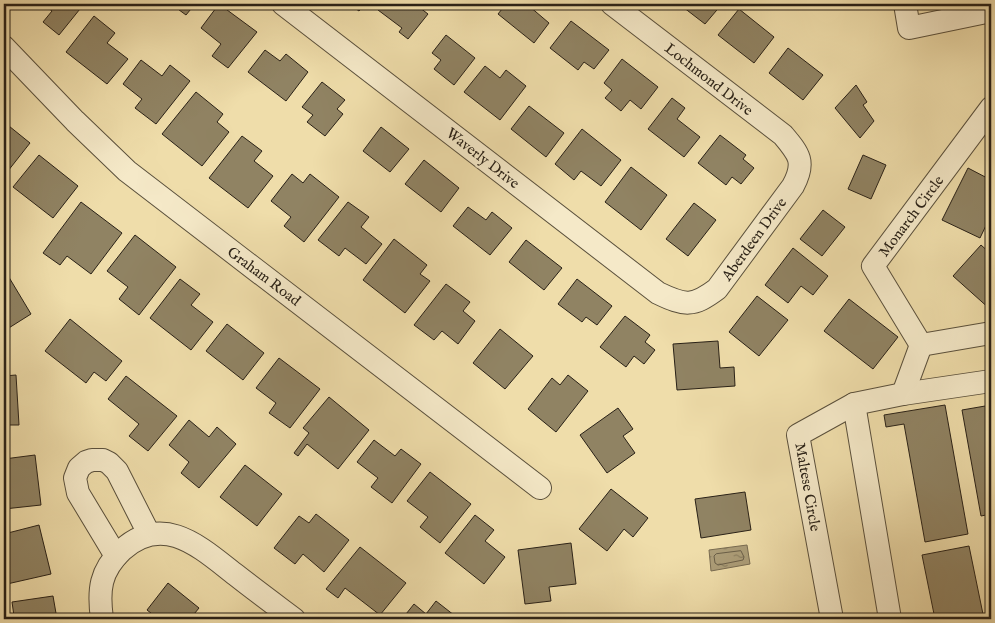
<svg xmlns="http://www.w3.org/2000/svg" width="995" height="623" font-family="'IM FELL English',serif">
<style>
.water{fill:url(#water-ripples);stroke:#786b51}
.lines{fill:none;stroke-linecap:round;stroke-linejoin:round}
.shore{stroke:#6a5f48;stroke-width:1}
.building{fill:#908363;stroke:#292117}
.minor-casing{stroke:#5a503c;stroke-width:24}
.minor{stroke:#f5e9c8;stroke-width:22}
.labels{text-anchor:middle;stroke-width:4.5;stroke-linejoin:round;paint-order:stroke}
.street-label{font-size:15px;fill:#292117;stroke:#f5e9c8}
</style>
<defs>
<pattern id="water-ripples" width="26" height="14" patternUnits="userSpaceOnUse" patternTransform="scale(1.25)"><rect width="26" height="14" fill="#ac9d78"/><path d="M2 4q2-2 4 0t4 0M15 11q2-2 4 0t4 0" fill="none" stroke="#8c8061"/></pattern>
</defs>
<rect width="100%" height="100%" fill="#efddaa"/>
<filter id="stains"><feTurbulence type="fractalNoise" baseFrequency=".004" numOctaves="4"/><feColorMatrix values="0 0 0 0 .2 0 0 0 0 .09 0 0 0 0 .02 0 0 0 .5 -.17"/></filter>
<radialGradient id="worn" r=".72"><stop offset=".6" stop-color="#630" stop-opacity="0"/><stop offset="1" stop-color="#630" stop-opacity=".3"/></radialGradient>
<!-- water -->
<polygon class="water" points="747,545 750,564 711,571 709,550"/>
<g class="lines">
<!-- shore -->
<polygon class="shore" points="741,551 744,557 743,560 718,565 715,563 714,556 716,554"/>
</g>
<!-- building -->
<g class="building">
<polygon points="43,4 84,4 59,35 43,22 52,11"/>
<polygon points="171,4 195,4 186,15"/>
<polygon points="219,4 257,32 228,68 212,56 221,44 201,28"/>
<polygon points="349,4 365,4 359,11"/>
<polygon points="383,4 415,4 428,14 408,39 399,32 402,28 378,10"/>
<polygon points="506,4 531,4 529,6 549,23 534,43 498,14"/>
<polygon points="679,4 722,4 705,24"/>
<polygon points="739,9 774,37 754,63 718,35"/>
<polygon points="94,16 115,33 107,43 128,59 107,84 66,52"/>
<polygon points="571,21 609,50 594,69 584,62 578,70 550,48"/>
<polygon points="446,35 475,58 454,85 434,69 441,60 432,53"/>
<polygon points="788,48 823,75 803,100 769,73"/>
<polygon points="265,50 280,61 286,54 308,72 286,101 248,72"/>
<polygon points="622,59 658,87 641,109 630,100 621,111 605,98 612,90 604,83"/>
<polygon points="141,60 162,76 170,65 190,81 156,124 135,108 142,99 123,84"/>
<polygon points="485,66 500,78 506,70 526,86 500,120 464,92"/>
<polygon points="322,82 345,100 337,109 343,114 325,136 307,122 313,115 302,107"/>
<polygon points="856,85 867,102 863,105 874,121 860,138 835,108"/>
<polygon points="196,92 223,114 217,122 229,132 202,166 162,134"/>
<polygon points="672,98 685,108 677,119 700,137 684,157 648,129"/>
<polygon points="529,106 564,133 546,157 511,129"/>
<polygon points="4,122 30,143 4,176"/>
<polygon points="381,127 409,149 390,172 363,151"/>
<polygon points="582,129 621,160 601,186 581,171 574,180 555,164"/>
<polygon points="720,135 746,155 743,159 754,168 741,184 732,177 726,185 698,163"/>
<polygon points="242,136 262,151 254,161 273,176 248,208 209,178"/>
<polygon points="39,155 78,186 53,218 13,187"/>
<polygon points="863,155 886,165 871,199 848,189"/>
<polygon points="424,160 459,188 441,212 405,184"/>
<polygon points="631,167 667,195 641,230 605,202"/>
<polygon points="968,168 991,180 991,215 980,238 942,220"/>
<polygon points="292,174 303,183 310,174 339,197 304,242 284,226 291,217 271,201"/>
<polygon points="81,202 122,233 91,274 67,256 60,265 43,253"/>
<polygon points="348,202 369,217 361,227 382,244 366,264 345,248 339,256 318,240"/>
<polygon points="694,203 716,220 688,256 666,239"/>
<polygon points="468,207 486,220 492,212 512,228 490,255 453,226"/>
<polygon points="823,210 845,227 822,256 800,239"/>
<polygon points="135,235 176,267 139,315 119,299 128,287 107,271"/>
<polygon points="394,239 427,265 420,274 430,281 405,313 363,280"/>
<polygon points="526,240 562,268 544,290 509,262"/>
<polygon points="981,245 991,254 991,310 953,276"/>
<polygon points="793,248 828,276 813,295 801,286 788,303 765,285"/>
<polygon points="7,274 31,314 4,331 4,276"/>
<polygon points="180,279 200,294 191,305 213,322 191,350 150,318"/>
<polygon points="577,279 612,306 597,325 586,317 582,322 558,304"/>
<polygon points="446,284 470,302 463,311 475,321 458,344 442,331 434,340 414,325"/>
<polygon points="757,296 788,320 759,356 729,332"/>
<polygon points="849,299 898,337 873,369 824,331"/>
<polygon points="625,316 650,335 645,342 655,350 644,364 634,356 626,367 600,347"/>
<polygon points="70,319 122,361 106,381 94,372 86,383 45,351"/>
<polygon points="227,324 264,353 243,380 206,351"/>
<polygon points="500,329 533,356 505,389 473,363"/>
<polygon points="718,341 720,368 734,367 735,386 677,390 673,344"/>
<polygon points="279,358 320,389 290,428 269,413 276,403 256,388"/>
<polygon points="16,375 19,425 4,425 4,376"/>
<polygon points="568,375 588,391 556,432 528,409 552,378 560,385"/>
<polygon points="126,376 177,416 148,451 129,436 139,424 108,399"/>
<polygon points="329,397 369,430 338,469 307,444 298,456 294,453 309,433 303,428"/>
<polygon points="945,405 968,534 925,542 904,424 886,427 884,415"/>
<polygon points="991,405 991,514 981,516 962,410"/>
<polygon points="618,408 633,429 623,436 635,453 607,473 580,435"/>
<polygon points="189,420 209,437 217,427 236,444 199,488 181,473 189,462 169,445"/>
<polygon points="374,440 395,456 401,449 421,464 392,503 371,487 378,478 357,462"/>
<polygon points="35,455 41,505 4,509 4,459"/>
<polygon points="245,465 282,494 257,526 220,497"/>
<polygon points="430,472 471,504 440,543 420,527 428,517 407,501"/>
<polygon points="611,489 648,518 633,537 624,529 607,551 579,529"/>
<polygon points="745,492 751,530 701,538 695,499"/>
<polygon points="316,514 349,540 324,572 303,554 295,564 274,548 299,516 309,523"/>
<polygon points="475,515 494,530 485,541 505,557 484,584 445,553"/>
<polygon points="39,525 51,574 7,584 4,572 4,546 6,545 4,534"/>
<polygon points="571,543 576,584 549,587 551,601 525,604 518,550"/>
<polygon points="969,546 984,619 935,619 922,555"/>
<polygon points="360,547 406,583 380,615 345,588 338,598 326,589"/>
<polygon points="168,583 199,608 190,619 154,619 156,617 147,610"/>
<polygon points="53,596 57,619 4,619 4,618 14,616 12,602"/>
<polygon points="436,601 459,619 402,619 414,604 426,614"/>
</g>
<g class="lines">
<!-- minor casing -->
<g class="minor-casing">
<g id="minor">
<path d="M283,4L658,293C685,306 693,307 717,289L793,186C806,162 799,154 783,135L612,4"/>
<polyline points="905,4 909,28 991,11"/>
<polyline points="4,47 75,121 127,171 540,488"/>
<polyline points="991,108 873,266 921,345 991,333"/>
<polyline points="903,394 921,345"/>
<polyline points="854,404 890,619"/>
<polyline points="116,556 78,493 75,478 79,468 86,462 92,460 103,460 109,463 117,471 149,534"/>
<path d="M102,619C98,590 100,571 122,550C164,512 201,548 236,575C255,590 274,604 294,619"/>
<polyline points="832,619 798,435 854,404 903,394 991,381"/>
</g>
</g>
<!-- minor -->
<use href="#minor" class="minor"/>
</g>
<g class="labels">
<!-- street labels -->
<g class="street-label">
<text transform="translate(709 79) rotate(38)" y="5">Lochmond Drive</text>
<text transform="translate(483 158) rotate(38)" y="5">Waverly Drive</text>
<text transform="translate(911 216) rotate(-53)" y="5">Monarch Circle</text>
<text transform="translate(754 239) rotate(-54)" y="5">Aberdeen Drive</text>
<text transform="translate(264 276) rotate(37)" y="5">Graham Road</text>
<text transform="translate(808 487) rotate(80)" y="5">Maltese Circle</text>
</g>
</g>
<!-- margin -->
<rect width="995" height="623" fill="none" stroke="#efddaa" stroke-width="20"/>
<rect x="5" y="5" width="985" height="613" fill="none" stroke="#292117" stroke-width="2.5"/>
<rect x="10" y="10" width="975" height="603" fill="none" stroke="#292117"/>
<rect width="100%" height="100%" filter="url(#stains)"/>
<rect width="100%" height="100%" fill="url(#worn)"/>
</svg>
